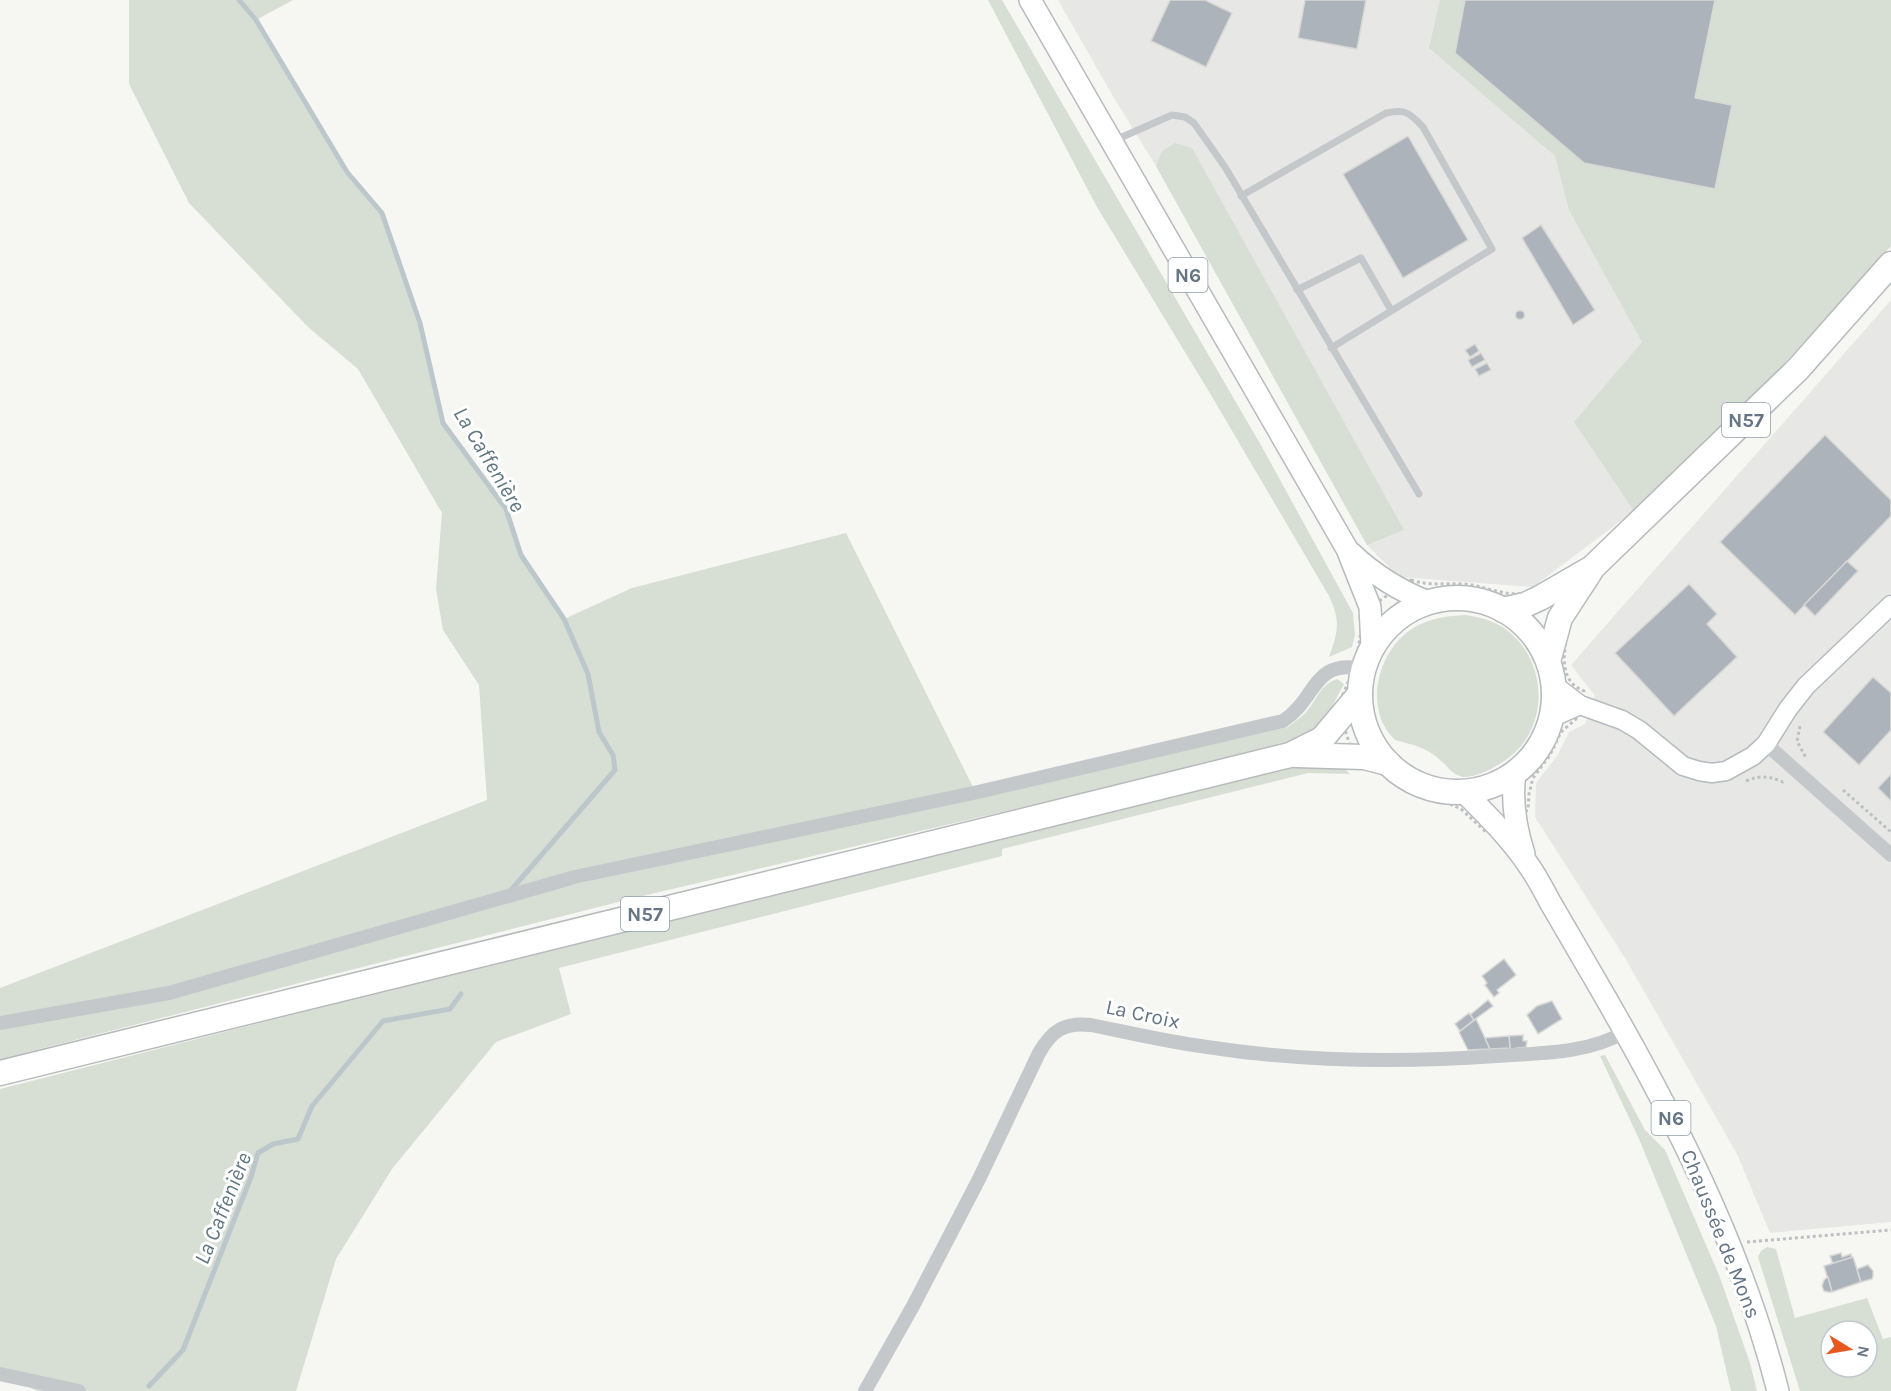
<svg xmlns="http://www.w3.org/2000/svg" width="1891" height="1391" font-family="Karla,sans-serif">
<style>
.built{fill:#e7e8e6}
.green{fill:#d7ded4;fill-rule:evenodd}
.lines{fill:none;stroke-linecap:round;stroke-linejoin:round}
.stream{stroke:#bcc7cc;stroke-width:5}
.building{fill:#acb3ba;stroke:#d8d8d6;stroke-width:1.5}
.secondary-casing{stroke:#b6bbc0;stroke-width:21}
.primary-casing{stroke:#b7bbbf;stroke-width:24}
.highway-casing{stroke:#b6babd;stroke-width:27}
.path{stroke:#bdc0c2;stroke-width:3;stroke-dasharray:3 3;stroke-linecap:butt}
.lane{stroke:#c4c8cb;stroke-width:7}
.street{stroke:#c4c8cb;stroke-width:14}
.secondary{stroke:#fff;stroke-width:18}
.primary{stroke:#fff;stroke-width:21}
.highway{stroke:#fff;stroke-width:24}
.labels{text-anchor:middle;stroke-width:6;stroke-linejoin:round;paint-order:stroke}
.shield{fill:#fff;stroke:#929eaa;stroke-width:1.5}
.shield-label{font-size:20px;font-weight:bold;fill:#647585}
.street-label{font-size:21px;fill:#647585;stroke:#fff}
.water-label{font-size:22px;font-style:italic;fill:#607782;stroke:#fff}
</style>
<rect width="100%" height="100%" fill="#f6f7f3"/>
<!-- built -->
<g class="built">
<polygon points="1058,0 1891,0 1891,246 1781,367 1634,511 1533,587 1399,577 1367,545 1156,166 1114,98"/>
<polygon points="1891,300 1891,1222 1770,1233 1737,1154 1625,958 1535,817 1536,783 1557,756 1569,732 1585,724 1595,696 1571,665"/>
</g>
<!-- green -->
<g class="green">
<polygon points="129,0 293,0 256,20 347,172 382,213 420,323 443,423 506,509 521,555 564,619 632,588 846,533 973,787 574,874 172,987 0,1018 0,988 487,800 479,685 443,630 436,589 442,513 358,369 308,327 189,203 129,84"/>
<path d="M988,0H1002L1262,447L1353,613L1355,635L1352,647L1329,657C1338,632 1341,621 1329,596L1211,395L1097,207Z"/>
<polygon points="1440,0 1891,0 1891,246 1781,367 1634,511 1574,422 1642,342 1569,210 1555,156 1429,48"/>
<polygon points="1175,143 1192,148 1404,530 1367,545 1156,166 1162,151"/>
<path d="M1465,615C1479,617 1492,620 1504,628C1549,659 1551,731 1504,761C1494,768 1479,776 1466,777C1453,777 1449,767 1440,760C1426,747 1413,745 1395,740C1362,709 1378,648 1415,627C1431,618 1447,616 1465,615Z"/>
<path d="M1337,679L1344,684L1328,714L1331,718L1297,743L634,898L0,1059V1030L171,997L576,884L975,798L1288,727C1294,722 1302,717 1307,711C1318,698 1320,685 1337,679Z"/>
<polygon points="1340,764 1350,774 1308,773 1002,849 1002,856 559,968 571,1014 496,1042 392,1169 336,1259 296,1391 38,1391 0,1375 0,1089 635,928 1303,765"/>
<polygon points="1605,1055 1645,1130 1665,1150 1719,1275 1750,1363 1757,1391 1731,1391 1716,1326 1639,1139 1600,1056"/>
<path d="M1767,1247L1776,1249L1795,1318L1867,1298L1883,1339L1891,1337V1391H1800L1758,1257L1761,1251ZM1831,1331H1867V1367H1831Z"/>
</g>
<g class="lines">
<!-- stream -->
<g class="stream">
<polyline points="239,0 256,20 347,172 382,213 420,323 443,423 506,509 521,555 564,619 588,674 599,732 613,755 615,770 512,889"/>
<polyline points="149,1386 183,1350 251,1177 258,1153 273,1144 298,1139 312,1106 383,1021 450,1009 461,994"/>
</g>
</g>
<!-- building -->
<g class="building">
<polygon points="1170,0 1205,0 1232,13 1206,67 1151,41"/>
<polygon points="1305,0 1366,0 1357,49 1298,38"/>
<polygon points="1465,0 1715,0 1695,98 1732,105 1715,189 1584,163 1455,53"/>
<polygon points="1408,136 1468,240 1403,278 1343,174"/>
<polygon points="1541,225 1595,310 1573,325 1522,238"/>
<circle cx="1520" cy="315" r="4.5"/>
<polygon points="1475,344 1479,351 1470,357 1465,350"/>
<polygon points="1481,353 1485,360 1472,367 1468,360"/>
<polygon points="1487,363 1491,370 1479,376 1475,369"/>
<polygon points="1825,435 1891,500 1891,516 1795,615 1720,542"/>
<polygon points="1847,561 1858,571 1815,616 1804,605"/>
<polygon points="1689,584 1717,614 1707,624 1737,657 1674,716 1615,653"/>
<polygon points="1873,677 1891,693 1891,730 1859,765 1823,732"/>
<polygon points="1891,774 1891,801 1878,788"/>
<polygon points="1504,959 1516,975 1497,990 1499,993 1494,997 1485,985 1487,983 1482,976"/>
<polygon points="1488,1000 1493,1006 1474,1020 1470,1015"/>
<polygon points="1552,1001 1562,1019 1538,1034 1527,1015 1537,1006"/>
<polygon points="1469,1013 1474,1020 1460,1031 1455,1024"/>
<polygon points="1476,1019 1485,1038 1490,1049 1468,1050 1459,1032"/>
<polygon points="1523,1035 1523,1041 1527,1041 1526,1047 1510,1049 1509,1036"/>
<polygon points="1509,1036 1510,1048 1490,1049 1485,1038"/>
<polygon points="1841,1253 1842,1257 1851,1254 1852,1258 1833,1264 1830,1256"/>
<polygon points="1853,1257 1861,1282 1832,1292 1824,1266"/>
<polygon points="1868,1265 1873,1271 1873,1276 1872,1279 1861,1282 1857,1269"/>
<polygon points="1828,1277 1832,1292 1828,1292 1824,1291 1822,1286 1824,1280"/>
</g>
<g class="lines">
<!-- secondary casing -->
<g class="secondary-casing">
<g id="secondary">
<polyline points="1554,685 1580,705 1622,720 1639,730 1683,766 1699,771 1712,773 1726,771 1753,756 1766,744 1788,709 1806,686 1891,605"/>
<polyline points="1551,718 1580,705"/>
</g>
</g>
<!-- primary casing -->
<g class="primary-casing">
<g id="primary">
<polyline points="1030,0 1347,549 1370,607 1372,646"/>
<path d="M1351,553C1374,575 1398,590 1428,602"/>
<path d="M1515,773C1511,801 1515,826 1524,854"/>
<path d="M1464,792C1486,814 1509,837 1527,863C1536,875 1543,889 1550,902C1565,928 1581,955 1596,981C1671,1110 1741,1245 1778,1391"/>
</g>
</g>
<!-- highway casing -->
<g class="highway-casing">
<g id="highway">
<circle cx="1457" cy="695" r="97"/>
<polyline points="1503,610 1525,605 1540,598 1592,568 1798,369 1891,264"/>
<polyline points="1549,658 1560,618 1590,572"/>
<polyline points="1296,755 1364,757 1388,763"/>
<polyline points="0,1073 1290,755 1322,739 1360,694"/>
</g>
</g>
<!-- path -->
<g class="path">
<path d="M1411,580C1429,586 1444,583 1463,584C1486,585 1511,601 1533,590L1569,628C1564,649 1557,681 1584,691L1576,719L1561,732L1550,755L1533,778L1529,794L1528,810L1486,832L1461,809L1450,804L1413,793L1376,771L1357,766L1337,706C1349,685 1366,637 1359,614Z"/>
<polyline points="1800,726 1797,741 1806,758"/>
<path d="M1746,781C1760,775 1769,776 1783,782L1785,781"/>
<polyline points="1843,790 1891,832"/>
<polyline points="1747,1242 1891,1230"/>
</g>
<!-- lane -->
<g class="lane">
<polyline points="1113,141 1172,115 1185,117 1194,123 1225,167 1419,494"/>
<path d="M1241,196L1386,113C1405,109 1409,112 1423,127L1492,249L1331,348"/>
<polyline points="1297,290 1361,258 1391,310"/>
</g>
<!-- street -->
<g class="street">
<polyline points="1766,744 1891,855"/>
<path d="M0,1023L169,993L575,877L978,792L1283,721C1318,698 1312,658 1364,669"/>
<polyline points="0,1374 79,1391"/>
<path d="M865,1391L913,1306L979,1179L1039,1053C1052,1030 1065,1022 1091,1025C1130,1033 1168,1042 1207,1047C1304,1062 1400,1063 1497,1056C1542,1053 1586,1054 1625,1032"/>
</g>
<!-- secondary -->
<use href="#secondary" class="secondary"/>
<!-- primary -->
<use href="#primary" class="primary"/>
<!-- highway -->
<use href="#highway" class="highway"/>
</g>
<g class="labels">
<!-- shield labels -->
<g class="shield">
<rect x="1168.5" y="258" width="39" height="34" rx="4.5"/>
<rect x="1722" y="403" width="48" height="34" rx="4.5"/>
<rect x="621" y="897" width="48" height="34" rx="4.5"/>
<rect x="1651.5" y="1101" width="39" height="34" rx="4.5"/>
</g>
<g class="shield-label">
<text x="1188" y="282">N6</text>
<text x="1746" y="427">N57</text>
<text x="645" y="921">N57</text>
<text x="1671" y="1125">N6</text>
</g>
<!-- street labels -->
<g class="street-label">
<text transform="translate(1143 1014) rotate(12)" y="7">La Croix</text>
<text transform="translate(1721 1234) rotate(68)" y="7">Chaussée de Mons</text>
</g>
<!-- water labels -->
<g class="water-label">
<text transform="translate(490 459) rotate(59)" y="8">La Caffenière</text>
<text transform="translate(222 1208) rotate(-68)" y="8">La Caffenière</text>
</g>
</g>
<!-- north arrow -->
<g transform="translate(1849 1349) rotate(101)"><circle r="28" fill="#ffffff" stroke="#c1c8ce" stroke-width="1.5"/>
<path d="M0-4.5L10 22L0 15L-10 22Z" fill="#e85921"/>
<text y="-9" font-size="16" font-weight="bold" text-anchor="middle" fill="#647585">N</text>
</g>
</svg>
